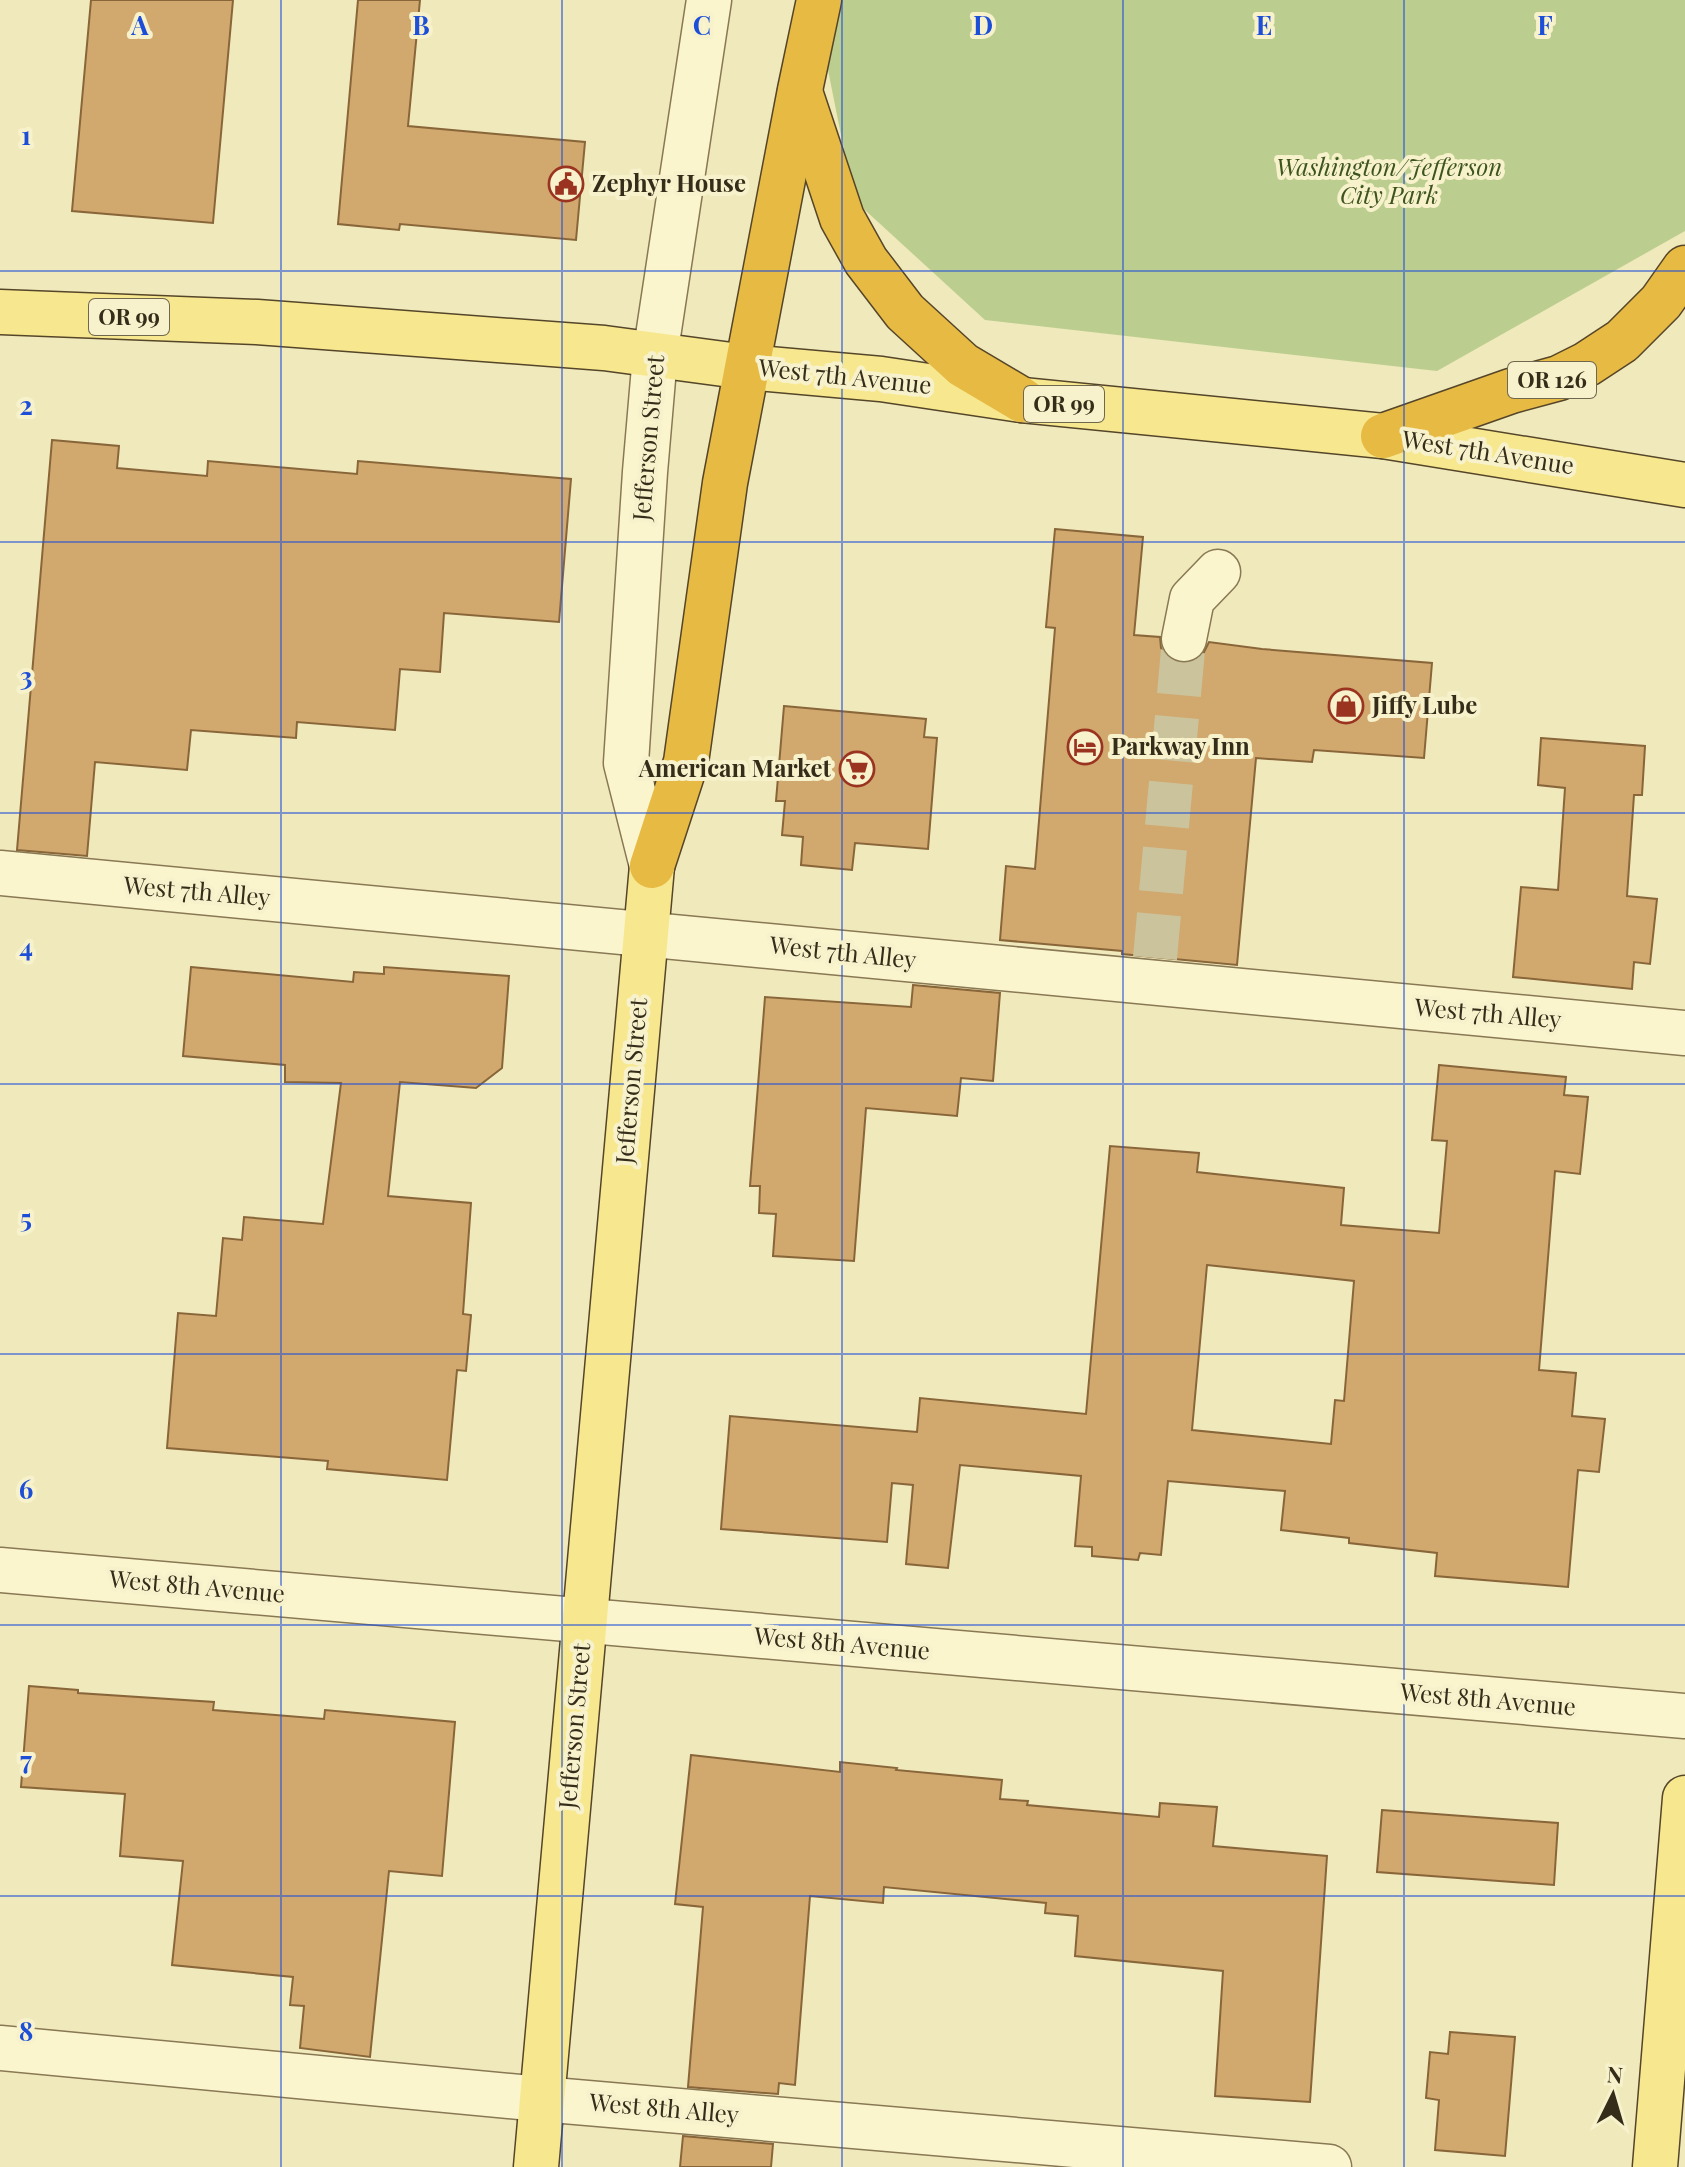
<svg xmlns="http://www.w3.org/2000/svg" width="1685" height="2167" font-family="'Playfair Display',serif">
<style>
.green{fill:#bcce8f}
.building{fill:#d1a86e;stroke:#896639;stroke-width:2;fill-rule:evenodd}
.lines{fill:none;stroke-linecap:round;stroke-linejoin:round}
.minor-tunnel{stroke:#cbc39b;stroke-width:44;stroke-dasharray:44 22;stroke-linecap:butt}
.minor-casing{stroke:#887854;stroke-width:47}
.major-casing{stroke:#554529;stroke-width:47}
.highway-casing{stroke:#554529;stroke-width:47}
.minor{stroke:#fbf5ce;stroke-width:44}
.major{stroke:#f7e88f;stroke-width:44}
.highway{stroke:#e7ba44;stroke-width:44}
.grid{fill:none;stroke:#1d4ed8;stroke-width:2;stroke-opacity:0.55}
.labels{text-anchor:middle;stroke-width:8;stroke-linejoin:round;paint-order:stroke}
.shield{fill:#f7f2cb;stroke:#70674f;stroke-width:2}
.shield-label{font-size:22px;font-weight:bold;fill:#362c1a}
.park-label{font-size:24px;font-style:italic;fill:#3e541f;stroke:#f7f2cb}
.poi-label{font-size:24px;font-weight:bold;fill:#362c1a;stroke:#f7f2cb;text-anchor:start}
.street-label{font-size:24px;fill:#362c1a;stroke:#f7f2cb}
.grid-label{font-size:26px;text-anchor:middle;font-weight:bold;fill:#1d4ed8;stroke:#f7f2cb;stroke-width:8;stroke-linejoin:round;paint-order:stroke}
</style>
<rect width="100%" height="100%" fill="#f0e9bb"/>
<!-- green -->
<polygon class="green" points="814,0 1685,0 1685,231 1437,371 985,320 854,200"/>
<!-- building -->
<g class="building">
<polygon points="91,0 233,0 213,223 72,211"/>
<polygon points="358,0 420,0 408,126 585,142 576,240 400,224 399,230 338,224"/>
<polygon points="52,440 119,446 117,468 207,476 208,461 357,474 358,461 571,479 559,622 444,613 440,672 400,669 395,730 297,722 296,738 191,730 187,770 95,762 87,856 17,850"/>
<polygon points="1055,529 1143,537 1134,635 1160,637 1161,648 1167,657 1178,663 1191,663 1202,656 1209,642 1262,649 1432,663 1424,758 1314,750 1312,762 1256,758 1237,965 1122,954 1122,951 1000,940 1006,866 1035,869 1055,628 1046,627"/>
<polygon points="784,706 926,719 924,737 937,738 928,849 855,843 852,870 801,865 803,837 782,835 785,801 776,801"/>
<polygon points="1541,738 1645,746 1642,795 1634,795 1627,896 1657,899 1650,964 1634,962 1632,989 1513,977 1521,887 1558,890 1565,788 1538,785"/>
<polygon points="191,967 353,982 354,972 384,974 384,967 509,976 502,1068 476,1088 400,1082 388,1196 471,1203 463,1314 471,1315 466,1371 457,1370 447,1480 327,1469 328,1461 167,1448 178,1313 216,1316 223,1238 242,1240 244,1217 323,1224 341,1083 285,1082 285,1065 183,1056"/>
<polygon points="913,985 1000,993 993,1081 961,1078 957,1116 866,1108 854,1261 773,1256 776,1214 759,1213 760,1186 750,1186 765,997 911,1007"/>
<path d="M1439,1065L1566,1077L1564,1095L1588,1097L1580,1174L1555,1171L1539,1370L1576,1373L1572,1416L1605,1419L1599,1472L1578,1470L1568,1587L1435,1576L1437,1553L1349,1543V1538L1281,1530L1285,1491L1168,1481L1161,1555L1140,1553L1138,1560L1092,1556V1547L1075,1546L1081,1476L960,1465L948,1568L906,1564L913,1485L892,1483L887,1542L721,1529L730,1416L917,1432L920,1398L1086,1414L1110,1146L1199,1153L1197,1172L1344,1188L1341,1225L1439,1233L1447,1141L1432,1140ZM1207,1265L1354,1281L1344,1401L1335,1400L1331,1444L1192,1430Z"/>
<polygon points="29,1686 78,1690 78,1693 214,1702 213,1710 324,1719 325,1710 455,1722 442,1876 389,1871 370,2057 300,2048 304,2006 290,2005 293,1977 172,1965 183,1861 120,1856 125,1794 21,1787"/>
<polygon points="691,1755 840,1772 840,1762 897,1768 896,1770 1002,1780 1000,1799 1028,1801 1027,1805 1159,1817 1160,1803 1217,1807 1213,1846 1327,1856 1310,2102 1215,2096 1223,1971 1075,1956 1078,1916 1045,1913 1046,1903 884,1887 883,1903 810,1896 795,2085 779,2083 778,2094 688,2087 703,1907 675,1904"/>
<polygon points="1382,1810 1558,1823 1554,1885 1377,1872"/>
<polygon points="1450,2032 1515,2037 1505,2156 1435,2150 1439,2100 1426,2098 1430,2052 1448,2054"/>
<polygon points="683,2136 773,2144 771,2167 680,2167"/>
</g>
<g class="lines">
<!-- minor-tunnel -->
<polyline class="minor-tunnel" points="1155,958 1184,639"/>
<!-- minor casing -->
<g class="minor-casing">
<g id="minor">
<polyline points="1184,639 1192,599 1218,572"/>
<polyline points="652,866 626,763 645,472 655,356 709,0"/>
<polyline points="0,873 1685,1033"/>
<polyline points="0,1570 1685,1716"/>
<polyline points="0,2048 541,2099 1329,2167"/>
</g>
</g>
<!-- major casing -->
<g class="major-casing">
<g id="major">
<polyline points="0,312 257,322 604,348 746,367 881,379 1022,400 1383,436 1685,485"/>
<polyline points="536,2167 652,866"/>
<polyline points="1655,2167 1685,1798"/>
</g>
</g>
<!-- highway casing -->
<g class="highway-casing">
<g id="highway">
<polyline points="800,92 842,218 866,261 905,312 963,365 1022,400"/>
<polyline points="1383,436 1511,391 1559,378 1587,364 1622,341 1661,302 1685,268"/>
<polyline points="652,866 686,762 725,483 800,90 819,0"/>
</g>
</g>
<!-- minor -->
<use href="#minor" class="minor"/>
<!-- major -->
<use href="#major" class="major"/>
<!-- highway -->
<use href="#highway" class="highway"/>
</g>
<!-- grid -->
<path class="grid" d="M281,0V2167M562,0V2167M842,0V2167M1123,0V2167M1404,0V2167M0,271H1685M0,542H1685M0,813H1685M0,1084H1685M0,1354H1685M0,1625H1685M0,1896H1685"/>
<!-- icons -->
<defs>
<g id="civic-ring" transform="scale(1.8)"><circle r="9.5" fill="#f7f2cb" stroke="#9a3421" stroke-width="1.5"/><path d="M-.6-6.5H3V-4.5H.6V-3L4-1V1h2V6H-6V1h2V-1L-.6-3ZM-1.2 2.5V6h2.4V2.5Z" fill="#9a3421"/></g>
<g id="shop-ring" transform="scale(1.8)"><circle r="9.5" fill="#f7f2cb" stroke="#9a3421" stroke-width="1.5"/><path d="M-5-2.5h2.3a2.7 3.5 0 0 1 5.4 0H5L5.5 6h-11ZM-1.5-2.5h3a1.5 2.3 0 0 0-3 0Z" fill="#9a3421"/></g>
<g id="hotel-ring" transform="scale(1.8)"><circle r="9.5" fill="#f7f2cb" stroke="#9a3421" stroke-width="1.5"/><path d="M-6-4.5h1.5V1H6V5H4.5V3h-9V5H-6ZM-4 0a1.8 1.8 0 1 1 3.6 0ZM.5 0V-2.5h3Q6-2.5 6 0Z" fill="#9a3421"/></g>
<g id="supermarket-ring" transform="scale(1.8)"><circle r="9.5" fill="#f7f2cb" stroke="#9a3421" stroke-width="1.5"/><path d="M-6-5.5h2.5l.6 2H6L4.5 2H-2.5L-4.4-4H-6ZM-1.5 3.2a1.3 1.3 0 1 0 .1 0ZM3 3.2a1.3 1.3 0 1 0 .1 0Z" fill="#9a3421"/></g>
</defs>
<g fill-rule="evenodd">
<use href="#civic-ring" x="566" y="184"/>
<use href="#shop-ring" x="1346" y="706"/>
<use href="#hotel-ring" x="1085" y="747"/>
<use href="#supermarket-ring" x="857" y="769"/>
</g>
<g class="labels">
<!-- shield labels -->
<g class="shield">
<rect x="89" y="299" width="80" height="36" rx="6"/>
<rect x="1508" y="362" width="88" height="36" rx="6"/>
<rect x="1024" y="386" width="80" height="36" rx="6"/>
</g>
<g class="shield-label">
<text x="129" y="325">OR 99</text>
<text x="1552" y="388">OR 126</text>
<text x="1064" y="412">OR 99</text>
</g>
<!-- park labels -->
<g class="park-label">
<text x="1389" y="176">Washington/Jefferson<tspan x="1389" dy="28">City Park</tspan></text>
</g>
<!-- poi labels -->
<g class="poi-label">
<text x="592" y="192">Zephyr House</text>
<text x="1372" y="714">Jiffy Lube</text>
<text x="1111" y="755">Parkway Inn</text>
<text x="831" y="777" text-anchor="end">American Market</text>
</g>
<!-- street labels -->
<g class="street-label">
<text transform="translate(845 377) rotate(6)" y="8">West 7th Avenue</text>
<text transform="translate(649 438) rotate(-85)" y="8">Jefferson Street</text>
<text transform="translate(1488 453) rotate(9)" y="8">West 7th Avenue</text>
<text transform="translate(197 892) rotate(5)" y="8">West 7th Alley</text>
<text transform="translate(843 953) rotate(6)" y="8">West 7th Alley</text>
<text transform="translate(1488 1014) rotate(5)" y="8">West 7th Alley</text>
<text transform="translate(632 1081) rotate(-85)" y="8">Jefferson Street</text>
<text transform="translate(197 1587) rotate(5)" y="8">West 8th Avenue</text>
<text transform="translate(842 1644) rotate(5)" y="8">West 8th Avenue</text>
<text transform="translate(1488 1700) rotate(5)" y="8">West 8th Avenue</text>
<text transform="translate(575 1726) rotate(-85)" y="8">Jefferson Street</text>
<text transform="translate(664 2109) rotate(5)" y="8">West 8th Alley</text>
</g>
</g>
<g class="grid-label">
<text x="140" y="35">A</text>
<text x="421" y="35">B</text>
<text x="702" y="35">C</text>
<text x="983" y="35">D</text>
<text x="1264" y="35">E</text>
<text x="1545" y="35">F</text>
<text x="26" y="145">1</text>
<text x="26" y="415">2</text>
<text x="26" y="686">3</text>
<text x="26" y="957">4</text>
<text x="26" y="1228">5</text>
<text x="26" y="1499">6</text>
<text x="26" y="1770">7</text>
<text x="26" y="2041">8</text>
</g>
<!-- north arrow -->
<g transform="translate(1613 2095) rotate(5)" stroke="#f7f2cb" stroke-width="6" paint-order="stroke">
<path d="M0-6L14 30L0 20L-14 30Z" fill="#362c1a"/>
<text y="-12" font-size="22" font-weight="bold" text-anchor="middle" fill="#362c1a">N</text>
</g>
</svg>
